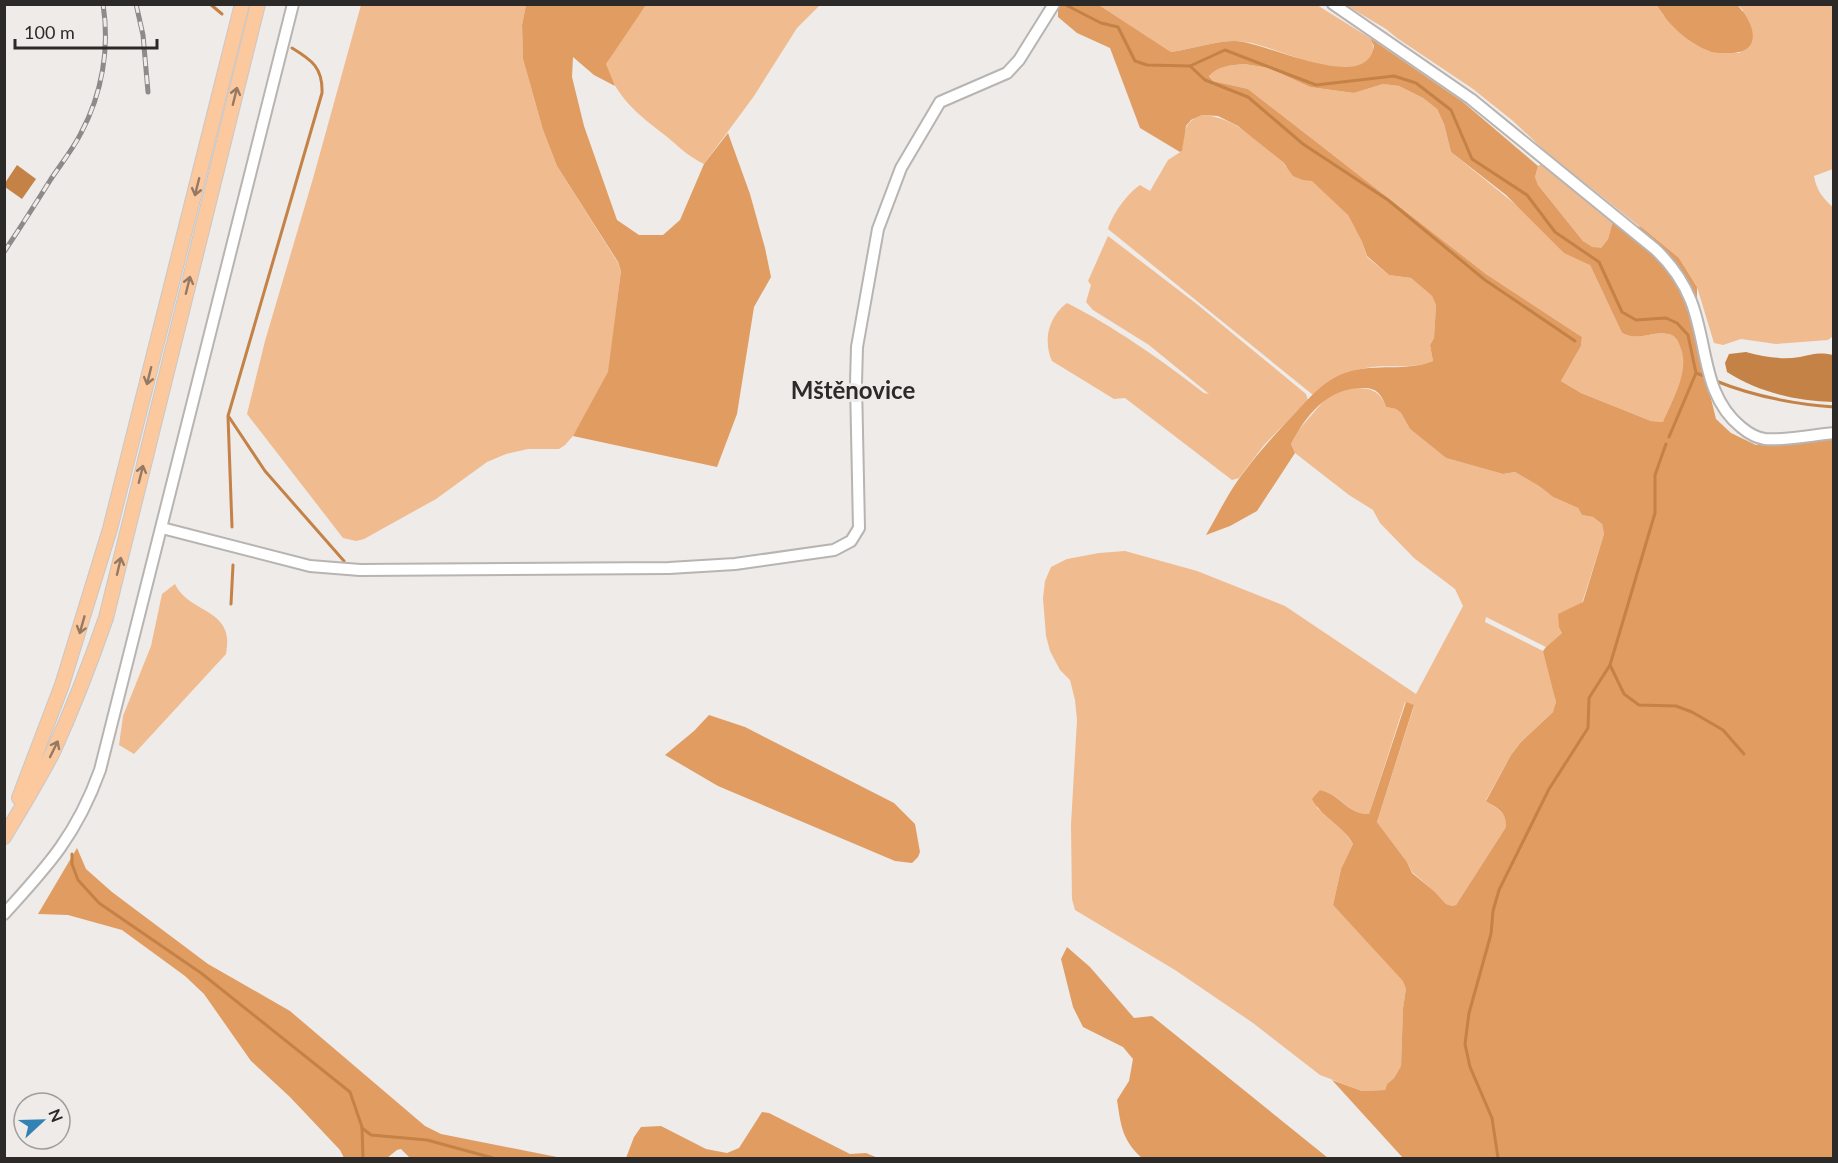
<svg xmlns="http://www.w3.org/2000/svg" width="1838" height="1163" font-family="Lato,sans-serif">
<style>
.green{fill:#f0bb8f}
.forest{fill:#e19c62;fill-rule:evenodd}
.water{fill:#c48247}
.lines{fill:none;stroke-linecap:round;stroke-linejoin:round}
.stream{stroke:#c48247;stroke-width:3}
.tertiary-casing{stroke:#b7b4b2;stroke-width:14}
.trunk-casing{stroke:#c8c8c7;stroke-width:16}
.tertiary{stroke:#fff;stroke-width:10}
.trunk{stroke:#fcc89e;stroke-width:14}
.rail-casing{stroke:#8d8b89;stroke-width:5}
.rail{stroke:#eeebe8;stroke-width:3;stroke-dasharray:9;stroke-linecap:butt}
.oneway{stroke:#947964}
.labels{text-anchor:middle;stroke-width:6;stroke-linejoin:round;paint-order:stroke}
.quarter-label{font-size:24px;font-weight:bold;fill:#2b2a29;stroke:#eeebe8}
</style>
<rect width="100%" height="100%" fill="#eeebe8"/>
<!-- green -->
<g class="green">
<polygon points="361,5 526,5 522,25 523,59 543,130 557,166 618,263 621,271 608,378 573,436 565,445 559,449 528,449 506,454 487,462 436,499 364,539 356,541 343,538 247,414 265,341 314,175"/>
<path d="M646,5H820L797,28L754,96L704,164C689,157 678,146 666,136C640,116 615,97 606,64L612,54Z"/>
<path d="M1099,5H1317L1370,38C1374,46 1376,52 1369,59C1343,87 1269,40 1235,41C1215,41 1192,49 1171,52Z"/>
<path d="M1346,5H1657L1663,15L1714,52L1740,53L1743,10L1737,5H1833V169L1814,176C1816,189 1823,199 1833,207L1832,337L1828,340L1776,344L1741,339L1723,345L1714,343L1697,287L1679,258L1546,152L1513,121L1473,89L1397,38L1386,29Z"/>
<path d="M1244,64L1269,68L1310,87L1354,93L1383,84L1399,86L1423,98L1437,109L1444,124L1451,152L1590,265L1622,333C1639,342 1653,330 1668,334C1675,335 1678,340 1681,346C1692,370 1672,400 1663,422L1651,421L1581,393L1561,381L1581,346L1582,337L1486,274L1248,89L1213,81L1209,75C1217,66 1232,65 1244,64Z"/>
<path d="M1202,115C1235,117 1258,141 1283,162L1285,166L1316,183L1339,204L1348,215L1362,242L1367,257L1389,275L1411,278L1432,296L1436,305L1434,338L1430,345L1433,361C1414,369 1393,365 1372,367C1351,369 1329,381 1313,395L1108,229C1113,213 1127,194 1140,185L1150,191L1168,160L1182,151C1185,132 1182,123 1202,115Z"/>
<polygon points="1543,163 1613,221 1608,239 1601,248 1592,248 1583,241 1538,185 1535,177 1538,166"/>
<path d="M1108,236L1198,305L1306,394L1308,400L1264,445L1239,478L1232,480L1125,398L1114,399L1052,361C1043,341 1048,317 1067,303C1113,326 1163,361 1204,393L1209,394L1149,345L1093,310L1086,302L1091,285L1088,281Z"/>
<path d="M1347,388C1366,388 1379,387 1386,407L1396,409L1401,413L1410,429L1446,458L1503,474L1515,472L1539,486L1553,497L1578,508L1582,515L1593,517L1602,524L1604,534L1582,603L1559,614L1562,633L1546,647L1486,617L1485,622L1543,651L1548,663L1556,702L1555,707L1553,712L1521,742L1511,755L1486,800C1496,809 1508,812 1506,827L1456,905L1452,906L1446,904L1434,891L1412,872L1407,862L1377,822L1414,706L1405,702L1369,814C1346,814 1343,795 1320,790L1317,808L1342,829L1353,844L1341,869L1333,905L1404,981L1406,989L1403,1008L1401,1066L1394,1078L1387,1084L1385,1090L1362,1091L1320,1075L1253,1023L1175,970L1075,910L1072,899L1071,825L1077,720L1075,700L1070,680L1060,670L1050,651L1046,636L1043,598L1045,581L1051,567L1067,559L1099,553L1125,551L1197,571L1285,606L1416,694L1463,606L1455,589L1414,558L1380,523L1373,510L1349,495L1295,453L1291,444L1297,432L1326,398Z"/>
<path d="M175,584C189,614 236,608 226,654L134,754L119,745L123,716L151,646L162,594Z"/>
</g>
<!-- forest -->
<g class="forest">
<polygon points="526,5 646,5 606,64 615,86 594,75 573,57 572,77 584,126 617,220 639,235 663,235 680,220 704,164 728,133 750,194 765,248 771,277 754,307 737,414 717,467 573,436 608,372 621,271 618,262 557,166 543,130 523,59 522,25"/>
<path d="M1061,5H1099L1171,52C1192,49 1215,41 1235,41C1265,41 1367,96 1374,46L1370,38L1463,102L1538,166L1535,177L1538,185L1583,241L1592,247L1601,248L1608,239L1613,221L1641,227L1679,258L1697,287V342L1716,419L1731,433L1756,445L1833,437V1158H1403L1332,1080L1362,1091L1385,1090L1387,1084L1394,1078L1401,1066L1403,1008L1406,989L1403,981L1333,905L1341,869L1353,844C1343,825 1322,818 1312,799L1320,790C1342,795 1346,814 1369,814L1406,702L1414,705L1377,822L1407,862L1412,873L1434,891L1446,904L1452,906L1456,905L1506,827C1507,812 1497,808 1486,801L1511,755L1521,742L1553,712L1556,702L1543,651L1546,647L1562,633L1559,627L1558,614L1583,602L1604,534L1602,524L1593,517L1582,515L1578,508L1553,497L1539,486L1515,472L1503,474L1446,458L1410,429L1401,413L1396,409L1386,407C1382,395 1377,388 1364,388C1328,387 1306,415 1291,444L1295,453L1257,511L1230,526L1206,535C1217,516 1227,495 1241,476C1258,453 1277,432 1297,411C1312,395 1327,378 1348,372C1376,363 1407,372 1433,361L1430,345L1434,338L1436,305L1432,296L1411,278L1389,275L1367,256L1362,242L1348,215L1312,181L1303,180L1293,176L1283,162L1238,126L1218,116L1202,115L1191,120L1186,126L1182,151L1180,152L1140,128L1110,48L1077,33L1058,17V9ZM1244,64L1269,68L1310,87L1354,93L1383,84L1399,86L1423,98L1437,109L1444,124L1451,152L1506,195L1564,253L1590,265L1622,333C1639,342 1653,330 1668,334C1675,335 1678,340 1680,346C1691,370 1672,400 1663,422L1651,421L1581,393L1561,381L1581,346L1582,337L1486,274L1248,89L1213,81L1209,76C1217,66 1232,65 1244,64Z"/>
<path d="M1657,5H1737C1756,24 1764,55 1726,53C1721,53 1716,53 1712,52C1689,44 1668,25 1657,5Z"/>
<polygon points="709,715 745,727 894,803 915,824 920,852 918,857 912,863 895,861 718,786 665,755 694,731"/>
<polygon points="77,848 86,869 112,892 208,964 290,1011 425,1126 441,1134 562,1158 410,1158 401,1149 397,1150 387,1158 344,1158 340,1150 290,1097 251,1061 204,994 185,976 122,930 68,915 38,914"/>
<path d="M1067,947L1090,967L1134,1018L1152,1016L1328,1158H1142C1122,1140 1121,1126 1117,1100L1129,1081L1133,1059L1123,1047L1083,1027L1073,1007L1061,959Z"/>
<polygon points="762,1112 769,1113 850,1154 866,1153 878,1158 626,1158 634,1137 641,1127 661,1126 706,1149 727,1153 739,1148"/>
</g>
<!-- water -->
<g class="water">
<polygon points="17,165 36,179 22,199 5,187 5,183"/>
<path d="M1746,352C1764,357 1781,360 1800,357C1815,354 1818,352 1833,355V402C1796,401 1758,392 1727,372L1725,363L1729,354Z"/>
</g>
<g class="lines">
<!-- stream -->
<g class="stream">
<polyline points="210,4 222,14"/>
<polyline points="1064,4 1101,23 1118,27 1135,61 1147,65 1190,66 1225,50 1316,85 1394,76 1416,83 1451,110 1472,159 1527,195 1555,232 1599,262 1622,312 1636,320 1666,318 1677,323 1688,335 1696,373 1707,377"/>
<polyline points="1190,66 1205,80 1248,97 1303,144 1388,200 1485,280 1575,341"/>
<path d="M1716,381C1753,396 1794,404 1834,407"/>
<polyline points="229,417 265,471 344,561"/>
<polyline points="1669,437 1696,373"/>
<path d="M232,527L228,416L322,93C323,68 312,60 292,48"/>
<polyline points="231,604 233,565"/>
<polyline points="1610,665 1624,694 1639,705 1676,706 1692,712 1723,730 1744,754"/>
<polyline points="72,854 72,864 78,880 99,903 201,973 350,1092 362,1127 363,1158"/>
<polyline points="362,1128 371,1135 427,1140 493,1158"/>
<polyline points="1498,1158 1492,1118 1470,1067 1465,1044 1469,1013 1491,934 1493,911 1499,890 1549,789 1588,728 1589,698 1610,665 1655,513 1655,475 1666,444"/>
</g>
<!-- tertiary casing -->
<g class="tertiary-casing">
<g id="tertiary">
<path d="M1333,4L1471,99L1655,249C1671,264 1683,281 1691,301C1708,345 1702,395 1741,427C1747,432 1757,438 1765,439C1787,441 1812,435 1834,433"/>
<polyline points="162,528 310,566 360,570 669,568 735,564 834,550 851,541 859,528 856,383 857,347 878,229 901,168 940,102 1007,73 1019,60 1054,4"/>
<path d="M4,914C49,865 77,834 100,770L293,4"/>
</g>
</g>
<!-- trunk casing -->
<g class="trunk-casing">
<g id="trunk">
<polyline points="19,798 62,685 110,529 242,4"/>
<path d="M4,837C21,809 38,781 53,752C73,708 90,664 106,618L258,4"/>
</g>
</g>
<!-- tertiary -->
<use href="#tertiary" class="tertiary"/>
<!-- trunk -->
<use href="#trunk" class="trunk"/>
<!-- rail casing -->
<g class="rail-casing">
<g id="rail">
<polyline points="136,4 143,35 148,92"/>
<path d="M4,252C20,228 36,203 51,179C61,164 73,149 81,133C102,94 110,48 103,4"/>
</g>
</g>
<!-- rail -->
<use href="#rail" class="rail"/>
</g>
<!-- one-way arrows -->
<defs><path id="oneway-shaft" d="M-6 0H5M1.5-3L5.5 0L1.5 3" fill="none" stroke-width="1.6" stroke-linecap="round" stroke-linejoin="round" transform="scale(1.5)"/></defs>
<g class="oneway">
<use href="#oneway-shaft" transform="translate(235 96) rotate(-76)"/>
<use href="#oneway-shaft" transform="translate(197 187) rotate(104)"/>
<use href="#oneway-shaft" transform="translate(188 285) rotate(-76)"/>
<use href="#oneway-shaft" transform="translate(149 376) rotate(104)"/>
<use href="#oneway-shaft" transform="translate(141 474) rotate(-76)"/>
<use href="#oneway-shaft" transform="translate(119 566) rotate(-77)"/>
<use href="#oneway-shaft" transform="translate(82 625) rotate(106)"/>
<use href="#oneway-shaft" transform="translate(54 749) rotate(-64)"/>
</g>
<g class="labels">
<!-- quarter labels -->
<g class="quarter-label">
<text x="853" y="399">Mštěnovice</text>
</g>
</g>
<!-- border -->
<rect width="1838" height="1163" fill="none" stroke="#2b2a29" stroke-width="12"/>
<!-- north arrow -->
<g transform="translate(42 1121) rotate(68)"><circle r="28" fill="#eeebe8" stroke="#a09e9c" stroke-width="1.5"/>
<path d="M0-4.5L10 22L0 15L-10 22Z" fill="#3282b3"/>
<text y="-9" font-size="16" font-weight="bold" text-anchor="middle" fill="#2b2a29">N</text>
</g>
<!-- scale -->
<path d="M15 39v9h142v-9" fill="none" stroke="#2b2a29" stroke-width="3"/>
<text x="24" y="39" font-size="18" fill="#2b2a29" stroke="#eeebe8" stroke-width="4.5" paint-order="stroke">100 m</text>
</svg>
